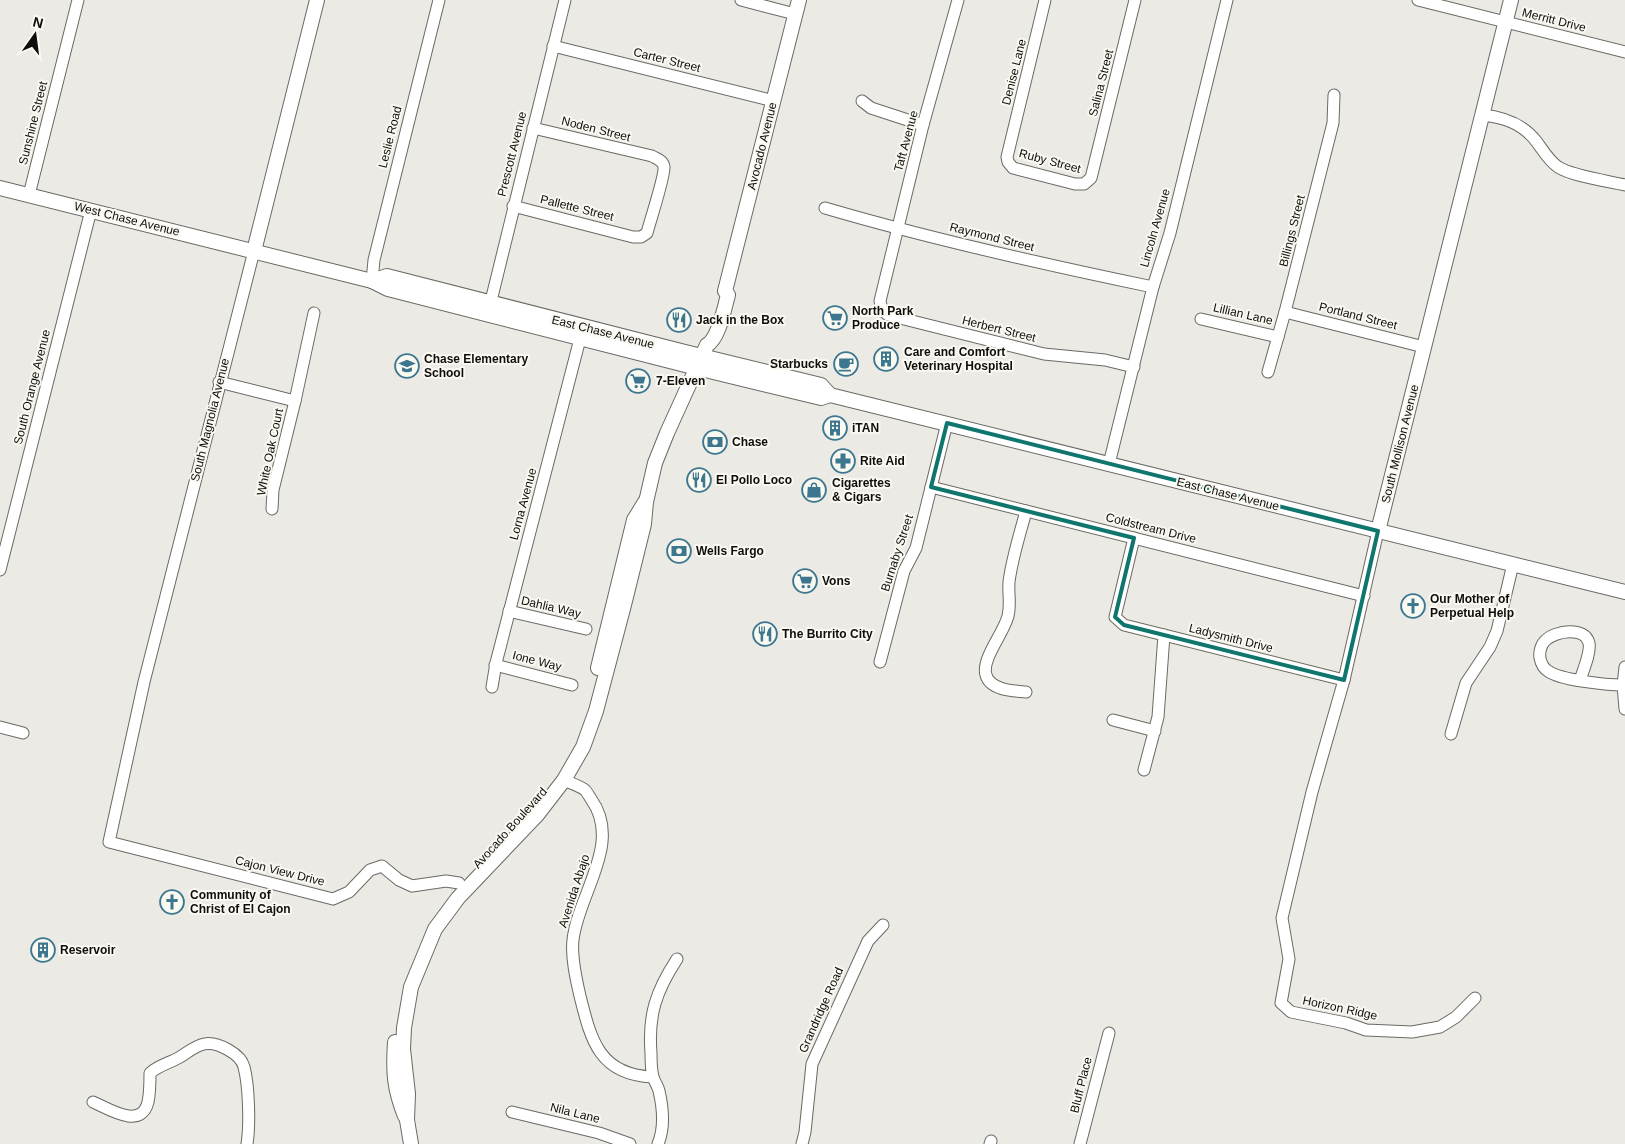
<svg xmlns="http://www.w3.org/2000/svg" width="1625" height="1144" font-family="Arial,sans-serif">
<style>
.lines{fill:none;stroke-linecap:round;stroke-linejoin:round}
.minor-casing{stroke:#6b6964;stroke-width:13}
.major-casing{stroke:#6b6964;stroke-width:16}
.minor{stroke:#fff;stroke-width:11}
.major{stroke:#fff;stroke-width:14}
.marked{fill:none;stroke:#0f766e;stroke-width:4;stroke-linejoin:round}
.labels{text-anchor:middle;stroke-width:4;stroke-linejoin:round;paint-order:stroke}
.street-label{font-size:12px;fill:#0f0e0c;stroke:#f9f8f1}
.poi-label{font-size:12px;font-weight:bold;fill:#0f0e0c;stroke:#f9f8f1;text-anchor:start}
</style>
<rect width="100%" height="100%" fill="#eceae4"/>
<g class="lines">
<!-- minor casing -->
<g class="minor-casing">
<g id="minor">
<polyline points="741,0 795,14"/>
<polyline points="958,0 923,125 880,301 882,310 888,315 1044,354 1105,360 1134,367"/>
<polyline points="1045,0 1007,157 1008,162 1013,168 1075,184 1084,184 1091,178 1135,0"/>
<polyline points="1418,0 1625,52"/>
<polyline points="553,46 774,101"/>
<polyline points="862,101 871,108 923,125"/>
<path d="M1482,115C1503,117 1522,123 1536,141C1543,150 1548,160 1558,167C1572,176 1608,181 1625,185"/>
<polyline points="29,195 78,0"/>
<path d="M513,206L633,237H641L647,233C650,221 665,176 664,167C663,160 657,159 652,156L533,128"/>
<path d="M825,208C934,240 1042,264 1153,287"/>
<polyline points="254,251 144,682 109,842 333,899 349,892 370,870 382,866 399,880 412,886 446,881 459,883"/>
<polyline points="372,281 374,260 439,0"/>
<polyline points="489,309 565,0"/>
<polyline points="1285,312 1424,347"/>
<polyline points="1201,319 1278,337"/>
<polyline points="1268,372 1285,312 1333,123 1334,95"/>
<polyline points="219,382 295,401 314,313"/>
<polyline points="1109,464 1153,287 1170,233 1227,0"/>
<polyline points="931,487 1364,596"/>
<polyline points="272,509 273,490 295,401"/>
<polyline points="1378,531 1344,680 1312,792 1282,918 1289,959 1281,1003 1291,1012 1346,1023 1366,1030 1412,1032 1440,1027 1456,1017 1475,998"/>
<polyline points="1134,538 1115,617 1124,625 1344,680"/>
<polyline points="0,570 91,210"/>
<polyline points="509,611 586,629"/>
<polyline points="880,662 904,571 916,548 947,423"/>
<polyline points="495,665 572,685"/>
<polyline points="1625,667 1623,685 1625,709"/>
<path d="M1580,680C1583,671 1591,652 1589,643C1585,626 1555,631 1546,640C1541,644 1539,652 1540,658C1541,663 1543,668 1548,671C1560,680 1606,685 1623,685"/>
<polyline points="492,687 496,663 582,331"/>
<path d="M1026,692C1013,691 990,690 986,675C981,659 1004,633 1008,616C1011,604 1008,593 1009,582C1012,558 1020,534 1026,511"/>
<polyline points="1113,720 1155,731"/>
<polyline points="0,727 23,733"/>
<polyline points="1451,734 1466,683 1490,647 1497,631 1513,564"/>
<polyline points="1144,770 1158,717 1164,635"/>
<path d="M564,780C570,783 580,786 585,790C587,792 589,796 591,799C623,843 578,894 573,940C571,957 576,979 580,996C591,1040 599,1075 653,1077"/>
<path d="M93,1102C109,1109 141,1130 148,1102C150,1093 150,1082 150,1073C159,1065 170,1063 180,1057C188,1052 195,1046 204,1044C217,1041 241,1054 244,1067C249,1086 250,1125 247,1144"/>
<polyline points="512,1112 599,1133 630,1144"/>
<path d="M658,1144C665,1127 663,1108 659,1091C658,1086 654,1081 653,1077C651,1069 651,1061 651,1053C648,1015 656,991 677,959"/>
<polyline points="802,1144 805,1132 812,1064 868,941 883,925"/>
<polyline points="990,1144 991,1141"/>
<polyline points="1080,1144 1109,1033"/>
</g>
</g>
<!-- major casing -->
<g class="major-casing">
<g id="major">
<polyline points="0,188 372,281 388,289 697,368 821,398 830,395 1625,592"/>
<polyline points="254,251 317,0"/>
<polyline points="372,281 387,276 685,352 821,385 830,395"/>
<polyline points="1378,531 1511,0"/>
<polyline points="598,668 634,520 645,502"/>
<path d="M395,1042C393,1071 394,1089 405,1116"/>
<path d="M411,1144L407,1120L408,1094L403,1049L404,1028L411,987L435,929L458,898L537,815L564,780L583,747L596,711L624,605L644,524L646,502L655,463L667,433L707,345C719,338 724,309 728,295L725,291L799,0"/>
</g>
</g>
<!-- minor -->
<use href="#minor" class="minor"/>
<!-- major -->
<use href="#major" class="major"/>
</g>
<!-- marked area -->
<path class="marked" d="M947,423L1378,531L1344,680L1124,625L1115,617L1134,538L931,487Z"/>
<!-- icons -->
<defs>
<g id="supermarket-ring" transform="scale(1.25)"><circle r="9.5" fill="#f9f8f1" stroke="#3c768f" stroke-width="1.5"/><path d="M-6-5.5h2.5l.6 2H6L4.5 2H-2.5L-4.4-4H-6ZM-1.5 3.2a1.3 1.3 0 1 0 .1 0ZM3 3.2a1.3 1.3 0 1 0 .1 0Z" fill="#3c768f"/></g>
<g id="restaurant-ring" transform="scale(1.25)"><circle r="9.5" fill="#f9f8f1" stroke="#3c768f" stroke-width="1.5"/><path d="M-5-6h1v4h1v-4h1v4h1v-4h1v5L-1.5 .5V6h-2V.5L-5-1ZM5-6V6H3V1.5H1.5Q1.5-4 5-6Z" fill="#3c768f"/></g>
<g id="building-ring" transform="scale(1.25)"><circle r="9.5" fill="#f9f8f1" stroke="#3c768f" stroke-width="1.5"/><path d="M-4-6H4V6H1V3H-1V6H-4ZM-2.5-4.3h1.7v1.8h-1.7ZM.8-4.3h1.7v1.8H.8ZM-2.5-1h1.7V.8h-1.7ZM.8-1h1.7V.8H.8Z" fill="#3c768f"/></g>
<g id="cafe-ring" transform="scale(1.25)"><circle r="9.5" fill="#f9f8f1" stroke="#3c768f" stroke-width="1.5"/><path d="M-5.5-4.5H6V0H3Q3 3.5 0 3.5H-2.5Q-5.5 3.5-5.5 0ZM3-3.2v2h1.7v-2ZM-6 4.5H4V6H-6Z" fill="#3c768f"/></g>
<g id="school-ring" transform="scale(1.25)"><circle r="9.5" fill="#f9f8f1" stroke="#3c768f" stroke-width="1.5"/><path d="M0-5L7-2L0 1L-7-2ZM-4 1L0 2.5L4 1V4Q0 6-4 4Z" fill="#3c768f"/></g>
<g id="bank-ring" transform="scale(1.25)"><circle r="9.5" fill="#f9f8f1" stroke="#3c768f" stroke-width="1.5"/><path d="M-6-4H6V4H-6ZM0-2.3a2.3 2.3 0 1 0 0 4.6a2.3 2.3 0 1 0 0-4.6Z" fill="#3c768f"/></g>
<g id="pharmacy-ring" transform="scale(1.25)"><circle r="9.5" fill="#f9f8f1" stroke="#3c768f" stroke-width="1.5"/><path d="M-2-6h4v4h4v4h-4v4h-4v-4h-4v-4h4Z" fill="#3c768f"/></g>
<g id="shop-ring" transform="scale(1.25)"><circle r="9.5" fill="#f9f8f1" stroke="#3c768f" stroke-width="1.5"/><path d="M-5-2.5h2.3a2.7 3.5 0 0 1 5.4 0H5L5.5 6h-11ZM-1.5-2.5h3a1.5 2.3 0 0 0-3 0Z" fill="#3c768f"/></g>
<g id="church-ring" transform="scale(1.25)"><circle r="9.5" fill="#f9f8f1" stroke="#3c768f" stroke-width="1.5"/><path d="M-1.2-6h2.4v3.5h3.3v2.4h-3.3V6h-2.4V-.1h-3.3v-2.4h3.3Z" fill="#3c768f"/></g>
</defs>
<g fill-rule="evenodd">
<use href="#supermarket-ring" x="835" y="318"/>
<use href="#restaurant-ring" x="679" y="320"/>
<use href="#building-ring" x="886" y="359"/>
<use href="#cafe-ring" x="846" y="364"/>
<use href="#school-ring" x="407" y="366"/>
<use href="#supermarket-ring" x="638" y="381"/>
<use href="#building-ring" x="835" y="428"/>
<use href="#bank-ring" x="715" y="442"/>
<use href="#pharmacy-ring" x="843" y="461"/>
<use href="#restaurant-ring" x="699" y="480"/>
<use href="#shop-ring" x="814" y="490"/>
<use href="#bank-ring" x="679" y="551"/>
<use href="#supermarket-ring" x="805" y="581"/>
<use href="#church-ring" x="1413" y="606"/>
<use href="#restaurant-ring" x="765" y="634"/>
<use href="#church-ring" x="172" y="902"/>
<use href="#building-ring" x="43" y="950"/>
</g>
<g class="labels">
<!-- street labels -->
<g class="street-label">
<text transform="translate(1554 20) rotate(14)" y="4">Merritt Drive</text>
<text transform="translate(667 60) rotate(14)" y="4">Carter Street</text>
<text transform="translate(1014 72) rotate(-76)" y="4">Denise Lane</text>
<text transform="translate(1101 83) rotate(-76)" y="4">Salina Street</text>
<text transform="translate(33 123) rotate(-76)" y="4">Sunshine Street</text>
<text transform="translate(596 129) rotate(14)" y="4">Noden Street</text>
<text transform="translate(390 137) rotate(-76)" y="4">Leslie Road</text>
<text transform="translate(906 141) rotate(-75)" y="4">Taft Avenue</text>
<text transform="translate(762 146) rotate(-76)" y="4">Avocado Avenue</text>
<text transform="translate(512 154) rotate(-76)" y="4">Prescott Avenue</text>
<text transform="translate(1050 161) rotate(15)" y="4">Ruby Street</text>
<text transform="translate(577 208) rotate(14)" y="4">Pallette Street</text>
<text transform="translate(127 219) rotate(14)" y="4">West Chase Avenue</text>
<text transform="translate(1155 228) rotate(-74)" y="4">Lincoln Avenue</text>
<text transform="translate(1292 231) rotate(-76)" y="4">Billings Street</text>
<text transform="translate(992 237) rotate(14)" y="4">Raymond Street</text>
<text transform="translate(1243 314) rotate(13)" y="4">Lillian Lane</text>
<text transform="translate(1358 316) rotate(14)" y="4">Portland Street</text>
<text transform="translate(999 329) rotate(14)" y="4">Herbert Street</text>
<text transform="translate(603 332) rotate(14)" y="4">East Chase Avenue</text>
<text transform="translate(32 387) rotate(-76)" y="4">South Orange Avenue</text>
<text transform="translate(210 420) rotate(-76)" y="4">South Magnolia Avenue</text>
<text transform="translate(1400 444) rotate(-76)" y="4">South Mollison Avenue</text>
<text transform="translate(270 452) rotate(-78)" y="4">White Oak Court</text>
<text transform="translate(1228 494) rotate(14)" y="4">East Chase Avenue</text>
<text transform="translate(523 504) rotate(-75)" y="4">Lorna Avenue</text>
<text transform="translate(1151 528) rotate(14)" y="4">Coldstream Drive</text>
<text transform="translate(897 553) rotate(-72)" y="4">Burnaby Street</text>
<text transform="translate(551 607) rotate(13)" y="4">Dahlia Way</text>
<text transform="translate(1231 638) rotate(14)" y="4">Ladysmith Drive</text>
<text transform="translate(537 661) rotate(14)" y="4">Ione Way</text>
<text transform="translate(510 828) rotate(-48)" y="4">Avocado Boulevard</text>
<text transform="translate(280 871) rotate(14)" y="4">Cajon View Drive</text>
<text transform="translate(574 891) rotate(-72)" y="4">Avenida Abajo</text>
<text transform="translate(1340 1008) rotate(12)" y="4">Horizon Ridge</text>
<text transform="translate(821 1010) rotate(-66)" y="4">Grandridge Road</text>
<text transform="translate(1081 1085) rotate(-76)" y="4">Bluff Place</text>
<text transform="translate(575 1113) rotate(14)" y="4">Nila Lane</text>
</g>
<!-- poi labels -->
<g class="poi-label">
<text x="852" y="315">North Park<tspan x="852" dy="14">Produce</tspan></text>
<text x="696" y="324">Jack in the Box</text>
<text x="904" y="356">Care and Comfort<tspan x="904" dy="14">Veterinary Hospital</tspan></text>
<text x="424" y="363">Chase Elementary<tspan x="424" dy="14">School</tspan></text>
<text x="828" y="368" text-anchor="end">Starbucks</text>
<text x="656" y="385">7-Eleven</text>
<text x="852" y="432">iTAN</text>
<text x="732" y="446">Chase</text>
<text x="860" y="465">Rite Aid</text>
<text x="716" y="484">El Pollo Loco</text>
<text x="832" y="487">Cigarettes<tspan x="832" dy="14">&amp; Cigars</tspan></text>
<text x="696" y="555">Wells Fargo</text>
<text x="822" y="585">Vons</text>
<text x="1430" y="603">Our Mother of<tspan x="1430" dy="14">Perpetual Help</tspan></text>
<text x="782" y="638">The Burrito City</text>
<text x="190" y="899">Community of<tspan x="190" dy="14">Christ of El Cajon</tspan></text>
<text x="60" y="954">Reservoir</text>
</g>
</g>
<!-- north arrow -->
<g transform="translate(35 35) rotate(14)" stroke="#f9f8f1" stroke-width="4" paint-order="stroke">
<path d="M0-4L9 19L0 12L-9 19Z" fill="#0f0e0c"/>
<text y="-8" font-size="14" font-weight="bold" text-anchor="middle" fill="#0f0e0c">N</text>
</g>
</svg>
